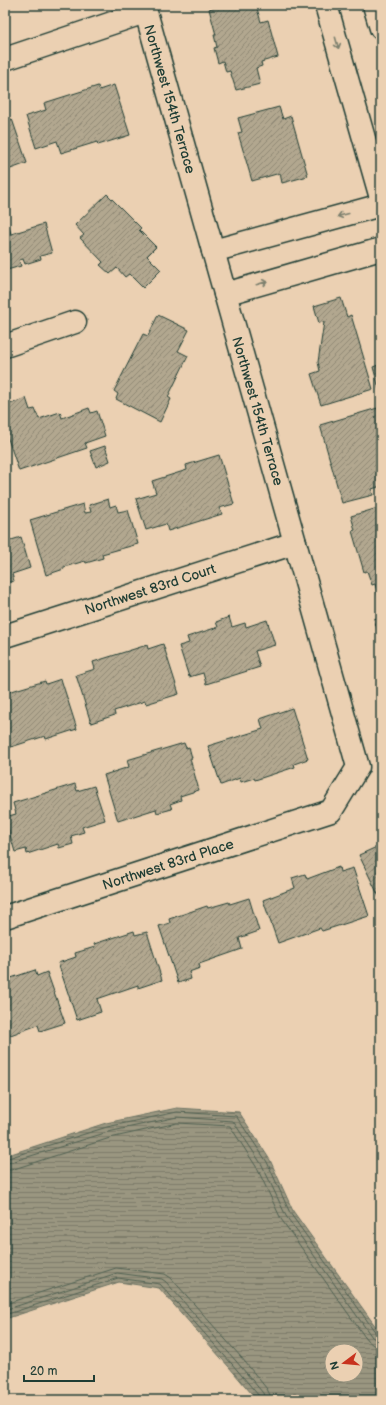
<svg xmlns="http://www.w3.org/2000/svg" width="386" height="1405" font-family="'Balsamiq Sans',sans-serif">
<style>
.water{fill:url(#water-rules);stroke:#697262;fill-rule:evenodd}
.lines{fill:none;stroke-linecap:round;stroke-linejoin:round}
.shore{stroke:#506152;stroke-width:1}
.building{fill:url(#building-hatch);stroke:#1f3d34}
.street-casing{stroke:#1f3d34;stroke-width:25}
.secondary-casing{stroke:#1f3d34;stroke-width:25}
.street{stroke:#ebd0b2;stroke-width:22}
.secondary{stroke:#ebd0b2;stroke-width:22}
.oneway{stroke:#7b7f6d}
.labels{text-anchor:middle;stroke-width:3.5;stroke-linejoin:round;paint-order:stroke}
.street-label{font-size:14px;fill:#1f3d34;stroke:#ebd0b2}
</style>
<defs>
<pattern id="water-rules" width="6" height="5" patternUnits="userSpaceOnUse"><rect width="6" height="5" fill="#9a9680"/><path d="M0 2.5h6" fill="none" stroke="#7d7c6a"/></pattern>
<pattern id="building-hatch" width="6" height="6" patternUnits="userSpaceOnUse"><rect width="6" height="6" fill="#b2a78f"/><path d="M-1 1l2-2M0 6l6-6M5 7l2-2" fill="none" stroke="#908976"/></pattern>
</defs>
<rect width="100%" height="100%" fill="#ebd0b2"/>
<filter id="ink" filterUnits="userSpaceOnUse"><feTurbulence type="fractalNoise" baseFrequency=".025" numOctaves="2"/><feDisplacementMap in="SourceGraphic" scale="8" xChannelSelector="R" yChannelSelector="G"/><feConvolveMatrix kernelMatrix="1 2 1 2 8 2 1 2 1" color-interpolation-filters="sRGB"/></filter>
<g filter="url(#ink)">
<!-- water -->
<path class="water" d="M177,1108L239,1112L270,1160L293,1211L381,1334V1400H257L229,1367L159,1288L119,1282L5,1319V1156L106,1123ZM332,1351H356V1375H332Z"/>
<g class="lines">
<!-- shore -->
<g class="shore">
<polyline points="5,1159 107,1127 177,1112 236,1116 267,1162 290,1213 376,1333 381,1335"/>
<polyline points="5,1164 108,1132 177,1117 233,1121 262,1165 286,1216 372,1337 376,1340 381,1340"/>
<polyline points="5,1170 11,1170 110,1138 177,1123 230,1126 257,1168 281,1219 367,1340 373,1345 381,1346"/>
<polyline points="5,1304 116,1268 165,1274 171,1278 241,1357 267,1389 270,1395 271,1400"/>
<polyline points="5,1310 117,1273 162,1279 166,1282 236,1361 263,1393 265,1400"/>
<polyline points="5,1315 118,1278 160,1284 232,1364 259,1396 260,1400"/>
</g>
</g>
<!-- building -->
<g class="building">
<polygon points="223,5 256,5 261,22 268,20 278,57 261,62 262,66 256,68 260,84 236,90 230,71 226,72 223,61 218,63 214,48 217,47 214,35 216,35 209,9"/>
<polygon points="114,85 130,135 98,145 97,142 61,153 57,141 36,148 26,116 46,110 44,103 98,86 99,90"/>
<polygon points="279,107 283,119 291,116 308,176 282,183 280,173 252,181 238,133 242,132 238,118"/>
<polygon points="12,119 27,163 5,171 5,121"/>
<polygon points="107,194 141,228 139,230 156,247 147,256 161,270 143,288 129,274 125,277 117,268 110,274 100,265 103,262 80,238 84,235 75,225"/>
<polygon points="44,224 52,253 40,256 41,259 25,264 23,259 19,260 21,266 7,270 8,274 5,276 5,228 9,227 11,234"/>
<polygon points="341,298 347,317 351,315 373,389 321,405 311,374 320,371 318,362 324,322 319,323 314,306"/>
<polygon points="158,315 189,330 178,351 188,356 168,397 171,399 160,422 116,399 118,394 114,391 143,334 148,336"/>
<polygon points="381,364 381,391 380,392 373,367"/>
<polygon points="26,398 30,410 35,409 39,419 60,412 62,418 89,408 91,413 97,411 105,436 85,443 87,448 19,471 5,430 5,406"/>
<polygon points="381,407 381,486 372,489 373,495 342,503 320,425"/>
<polygon points="105,446 110,461 96,467 90,451"/>
<polygon points="219,455 234,504 219,508 222,514 168,531 166,524 146,530 136,499 156,493 152,481 187,470 186,465"/>
<polygon points="108,499 110,507 116,505 118,512 128,510 138,544 102,554 103,558 86,563 85,561 64,567 64,569 46,575 30,520 83,504 85,513 91,512 89,505"/>
<polygon points="381,507 381,603 380,603 375,584 372,585 367,571 364,572 352,531 355,530 351,516"/>
<polygon points="21,537 30,568 12,574 14,581 5,583 5,542"/>
<polygon points="229,617 232,627 245,623 246,627 267,620 275,645 255,651 260,667 206,684 203,673 189,677 179,646 189,643 187,637 218,627 216,622"/>
<polygon points="381,617 381,641 374,619"/>
<polygon points="163,644 179,694 146,704 145,701 114,711 115,715 91,723 76,675 95,669 93,662 147,645 148,649"/>
<polygon points="61,679 77,729 46,739 45,736 8,748 5,739 5,693 45,681 46,684"/>
<polygon points="292,708 308,759 294,764 295,767 255,780 254,778 241,782 240,778 221,785 208,746 263,729 260,719"/>
<polygon points="184,743 186,748 189,747 192,758 190,759 199,790 180,796 181,800 170,804 172,809 157,813 156,809 118,821 104,775 129,767 127,760"/>
<polygon points="75,784 77,791 94,786 105,820 82,827 84,832 71,836 73,844 59,848 58,844 27,854 26,849 15,852 5,818 5,817 16,814 13,803"/>
<polygon points="381,845 381,901 359,855"/>
<polygon points="339,867 340,872 353,868 369,916 322,931 320,928 278,943 263,900 295,888 292,878 305,874 307,879"/>
<polygon points="249,898 259,931 239,938 242,949 199,964 200,968 189,972 191,979 178,983 159,926 170,923 169,919 207,906 208,908 229,902 230,904"/>
<polygon points="134,931 135,935 147,932 162,980 138,988 138,985 97,999 101,1012 77,1020 58,963 76,957 75,953 95,947 94,944"/>
<polygon points="35,970 37,976 47,972 65,1023 40,1031 38,1025 5,1037 5,980"/>
</g>
<g class="lines">
<!-- street casing -->
<g class="street-casing">
<g id="street">
<polyline points="5,59 145,12"/>
<polyline points="213,251 381,205"/>
<polyline points="225,294 381,249"/>
<polyline points="5,346 75,322"/>
<polyline points="5,636 295,543"/>
<polyline points="5,917 331,811 358,767 144,5"/>
</g>
</g>
<!-- secondary casing -->
<g class="secondary-casing">
<g id="secondary">
<polyline points="326,5 381,198"/>
<polyline points="374,5 381,28"/>
</g>
</g>
<!-- street -->
<use href="#street" class="street"/>
<!-- secondary -->
<use href="#secondary" class="secondary"/>
</g>
<!-- one-way arrows -->
<defs><path id="oneway-shaft" d="M-6 0H5M1.5-3L5.5 0L1.5 3" fill="none" stroke-width="1.6" stroke-linecap="round" stroke-linejoin="round"/></defs>
<g class="oneway">
<use href="#oneway-shaft" transform="translate(337 43) rotate(74)"/>
<use href="#oneway-shaft" transform="translate(343 215) rotate(165)"/>
<use href="#oneway-shaft" transform="translate(262 283) rotate(-16)"/>
</g>
</g>
<g class="labels">
<!-- street labels -->
<g class="street-label">
<text transform="translate(170 99) rotate(74)" y="5">Northwest 154th Terrace</text>
<text transform="translate(258 411) rotate(74)" y="5">Northwest 154th Terrace</text>
<text transform="translate(150 589) rotate(-18)" y="5">Northwest 83rd Court</text>
<text transform="translate(168 864) rotate(-18)" y="5">Northwest 83rd Place</text>
</g>
</g>
<!-- margin -->
<rect width="386" height="1405" fill="none" stroke="#ebd0b2" stroke-width="20"/>
<rect x="10" y="10" width="366" height="1385" fill="none" stroke="#1f3d34" stroke-width="1.5" filter="url(#ink)"/>
<!-- north arrow -->
<g transform="translate(344 1363) rotate(254)"><circle r="19" fill="#ebd0b2" stroke="#999580"/>
<path d="M0-3L7 15L0 10L-7 15Z" fill="#c8321e"/>
<text y="-6" font-size="11" font-weight="bold" text-anchor="middle" fill="#1f3d34">N</text>
</g>
<!-- scale -->
<path d="M24 1375v6h70v-6" fill="none" stroke="#1f3d34" stroke-width="2"/>
<text x="30" y="1375" font-size="12" fill="#1f3d34" stroke="#ebd0b2" stroke-width="3" paint-order="stroke">20 m</text>
</svg>
